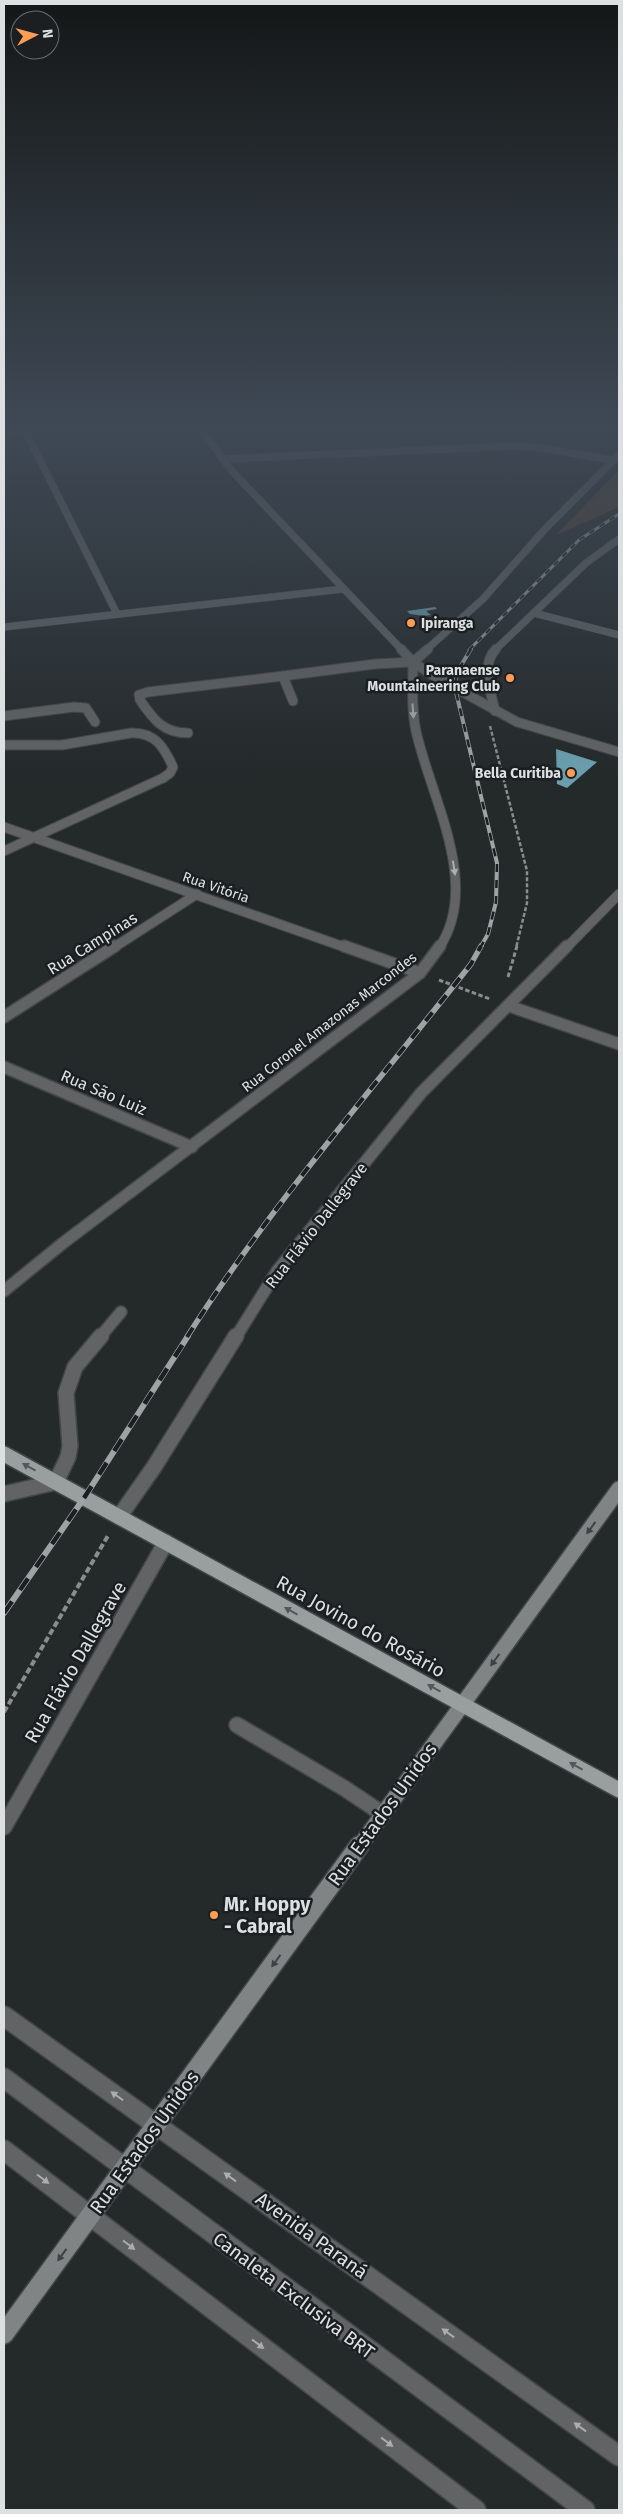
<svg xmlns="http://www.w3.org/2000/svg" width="623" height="2514" font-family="'Fira Sans',sans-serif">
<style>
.green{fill:#553f31}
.building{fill:#6b9fae}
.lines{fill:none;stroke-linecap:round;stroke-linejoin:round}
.service-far3-casing{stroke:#424647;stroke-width:11}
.service-far2-casing{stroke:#424647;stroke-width:14}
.service-far1-casing{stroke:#424647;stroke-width:18}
.service-casing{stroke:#424647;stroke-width:22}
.minor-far3-casing{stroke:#424647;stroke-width:8}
.minor-far2-casing{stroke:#424647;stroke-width:11}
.minor-far1-casing{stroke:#424647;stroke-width:14}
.minor-casing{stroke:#424647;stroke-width:18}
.tertiary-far2-casing{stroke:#424647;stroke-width:8}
.tertiary-far1-casing{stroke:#424647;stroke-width:11}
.tertiary-casing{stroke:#424647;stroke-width:22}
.secondary-far1-casing{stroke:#424647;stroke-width:18}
.secondary-casing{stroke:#424647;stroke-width:22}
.primary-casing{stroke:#424647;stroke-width:18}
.path-far2{stroke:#898d8d;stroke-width:2.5;stroke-dasharray:4 2;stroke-linecap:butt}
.path-far1{stroke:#898d8d;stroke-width:3;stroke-dasharray:4.5 2.5;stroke-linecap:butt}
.path{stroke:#898d8d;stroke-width:4;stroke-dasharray:6 3;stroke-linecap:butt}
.service-far3{stroke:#616364;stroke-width:9}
.service-far2{stroke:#616364;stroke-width:11}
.service-far1{stroke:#616364;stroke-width:15}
.service{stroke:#616364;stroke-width:19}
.minor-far3{stroke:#616364;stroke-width:7}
.minor-far2{stroke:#616364;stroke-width:9}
.minor-far1{stroke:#616364;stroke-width:11}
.minor{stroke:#616364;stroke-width:15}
.tertiary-far2{stroke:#616364;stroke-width:7}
.tertiary-far1{stroke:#616364;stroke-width:9}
.tertiary{stroke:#616364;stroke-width:19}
.secondary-far1{stroke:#808485;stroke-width:15}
.secondary{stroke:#808485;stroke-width:19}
.primary{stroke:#999e9f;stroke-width:15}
.rail-far3-casing{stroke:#9fa3a3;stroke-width:3}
.rail-far2-casing{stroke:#9fa3a3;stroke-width:4}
.rail-far1-casing{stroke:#9fa3a3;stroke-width:5.5}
.rail-casing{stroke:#9fa3a3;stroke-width:6}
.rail-far3{stroke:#1b1f21;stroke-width:2;stroke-dasharray:6;stroke-linecap:butt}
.rail-far2{stroke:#1b1f21;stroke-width:2.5;stroke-dasharray:8;stroke-linecap:butt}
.rail-far1{stroke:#1b1f21;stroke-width:4;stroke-dasharray:11;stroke-linecap:butt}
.rail{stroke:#1b1f21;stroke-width:4.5;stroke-dasharray:14;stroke-linecap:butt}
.oneway{fill:#abaeae}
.oneway2{fill:#54585a}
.oneway3{fill:#3e4244}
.poi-dot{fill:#fd9d55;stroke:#1b1f21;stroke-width:2}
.labels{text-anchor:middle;stroke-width:5;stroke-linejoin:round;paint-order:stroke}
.far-poi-label{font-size:14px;font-weight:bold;fill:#dde0e0;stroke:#1b1f21;text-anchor:end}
.far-street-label{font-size:14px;fill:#dde0e0;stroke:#1b1f21}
.street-label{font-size:16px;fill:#dde0e0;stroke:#1b1f21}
.near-street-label{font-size:19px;fill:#dde0e0;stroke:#1b1f21}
.near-poi-label{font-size:19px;font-weight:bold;fill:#dde0e0;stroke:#1b1f21;text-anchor:start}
</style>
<rect width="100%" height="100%" fill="#24292a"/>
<!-- green -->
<polygon class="green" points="619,470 619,507 556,535"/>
<!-- building -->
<g class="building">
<polygon points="435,607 437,609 426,611 431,615 424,616 410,614 407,611"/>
<polygon points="556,749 597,762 567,788 557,784"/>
</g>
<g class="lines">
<!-- service-far3 casing -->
<g class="service-far3-casing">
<g id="service-far3">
<polyline points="293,701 283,676 375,664 413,662"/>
<polyline points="4,716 74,707 86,708 95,722"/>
<path d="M188,733C163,733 153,719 140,700L139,695L148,692L283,676"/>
<path d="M4,745H62L131,733C155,732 164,747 173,767L170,773L163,778"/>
</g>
</g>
<!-- service-far2 casing -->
<g class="service-far2-casing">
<polyline id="service-far2" points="100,1337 121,1312"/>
</g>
<!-- service-far1 casing -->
<g class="service-far1-casing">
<g id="service-far1">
<polyline points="4,1494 56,1482 68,1457 70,1446 66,1393 75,1367 101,1336"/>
<polyline points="237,1725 344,1788 383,1814"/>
</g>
</g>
<!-- service casing -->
<g class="service-casing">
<polyline id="service" points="4,2078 585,2510"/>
</g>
<!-- minor-far3 casing -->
<g class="minor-far3-casing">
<g id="minor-far3">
<polyline points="21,422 117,614"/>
<polyline points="4,435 33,422"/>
<polyline points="223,459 513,446 543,448 612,460"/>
<polyline points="534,613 619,635"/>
<polyline points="4,627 343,589"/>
<polyline points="426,650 483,599 546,528 619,455"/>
<polyline points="495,650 586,563 619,539"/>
</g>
</g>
<!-- minor-far2 casing -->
<g class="minor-far2-casing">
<g id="minor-far2">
<path d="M428,649L413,662C413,685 411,708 416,731C430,796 482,884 439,948"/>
<path d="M495,711C491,692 480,665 496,649"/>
<polyline points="4,827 347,948"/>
<polyline points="4,851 163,778"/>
<polyline points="113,948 197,894"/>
<polyline points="566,948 619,894"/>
</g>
</g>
<!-- minor-far1 casing -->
<g class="minor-far1-casing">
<g id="minor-far1">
<polyline points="344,946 420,973"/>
<polyline points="509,1006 619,1044"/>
<polyline points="4,1017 115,946"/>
<polyline points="4,1067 192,1147"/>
<polyline points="4,1291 63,1243 420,973 440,946"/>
<polyline points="236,1337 277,1271 421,1093 567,946"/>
</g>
</g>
<!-- minor casing -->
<g class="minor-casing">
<g id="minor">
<polyline points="119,1517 154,1467 236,1336"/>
<polyline points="4,1827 166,1542"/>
</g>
</g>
<!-- tertiary-far2 casing -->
<g class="tertiary-far2-casing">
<polyline id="tertiary-far2" points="196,422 232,471 402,650"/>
</g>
<!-- tertiary-far1 casing -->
<g class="tertiary-far1-casing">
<polyline id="tertiary-far1" points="401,649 413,662 432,675 517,722 619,752"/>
</g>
<!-- tertiary casing -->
<g class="tertiary-casing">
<g id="tertiary">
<polyline points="4,2016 619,2456"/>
<polyline points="4,2150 476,2510"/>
</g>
</g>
<!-- secondary-far1 casing -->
<g class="secondary-far1-casing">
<polyline id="secondary-far1" points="359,1847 619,1489"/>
</g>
<!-- secondary casing -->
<g class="secondary-casing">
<polyline id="secondary" points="4,2334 359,1846"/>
</g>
<!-- primary casing -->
<g class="primary-casing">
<polyline id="primary" points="4,1454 619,1790"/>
</g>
<!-- path-far2 -->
<polyline class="path-far2" points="490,726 527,871 527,903 516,948"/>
<!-- path-far1 -->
<g class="path-far1">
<polyline points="508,977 517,946"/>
<polyline points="439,980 490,999"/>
</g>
<!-- path -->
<polyline class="path" points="4,1712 109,1534"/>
<!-- service-far3 -->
<use href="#service-far3" class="service-far3"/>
<!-- service-far2 -->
<use href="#service-far2" class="service-far2"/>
<!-- service-far1 -->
<use href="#service-far1" class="service-far1"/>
<!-- service -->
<use href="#service" class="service"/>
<!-- minor-far3 -->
<use href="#minor-far3" class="minor-far3"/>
<!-- minor-far2 -->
<use href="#minor-far2" class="minor-far2"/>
<!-- minor-far1 -->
<use href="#minor-far1" class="minor-far1"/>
<!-- minor -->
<use href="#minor" class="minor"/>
<!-- tertiary-far2 -->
<use href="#tertiary-far2" class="tertiary-far2"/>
<!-- tertiary-far1 -->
<use href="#tertiary-far1" class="tertiary-far1"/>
<!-- tertiary -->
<use href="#tertiary" class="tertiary"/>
<!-- secondary-far1 -->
<use href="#secondary-far1" class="secondary-far1"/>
<!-- secondary -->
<use href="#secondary" class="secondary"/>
<!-- primary -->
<use href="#primary" class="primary"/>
<!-- rail-far3 casing -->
<g class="rail-far3-casing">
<polyline id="rail-far3" points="469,650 579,540 619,514"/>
</g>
<!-- rail-far2 casing -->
<g class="rail-far2-casing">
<polyline id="rail-far2" points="471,649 457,672 455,688 497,863 496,902 488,934 480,948"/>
</g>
<!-- rail-far1 casing -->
<g class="rail-far1-casing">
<path id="rail-far1" d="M187,1337C270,1206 375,1086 471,964L481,946"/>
</g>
<!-- rail casing -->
<g class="rail-casing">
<polyline id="rail" points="4,1613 84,1498 188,1336"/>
</g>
<!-- rail-far3 -->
<use href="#rail-far3" class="rail-far3"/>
<!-- rail-far2 -->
<use href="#rail-far2" class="rail-far2"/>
<!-- rail-far1 -->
<use href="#rail-far1" class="rail-far1"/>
<!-- rail -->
<use href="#rail" class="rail"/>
</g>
<!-- one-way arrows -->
<defs><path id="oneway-solid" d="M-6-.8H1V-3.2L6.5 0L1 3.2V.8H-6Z" transform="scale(1.25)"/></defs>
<g class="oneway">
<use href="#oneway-solid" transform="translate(413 711) rotate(86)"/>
<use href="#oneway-solid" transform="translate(454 868) rotate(81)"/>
<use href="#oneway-solid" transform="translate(117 2096) rotate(-145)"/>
<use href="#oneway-solid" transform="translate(230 2177) rotate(-144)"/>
<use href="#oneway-solid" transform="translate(43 2179) rotate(37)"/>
<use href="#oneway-solid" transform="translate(129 2245) rotate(37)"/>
<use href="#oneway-solid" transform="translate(448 2333) rotate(-144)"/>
<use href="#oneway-solid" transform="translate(258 2344) rotate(37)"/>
<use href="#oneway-solid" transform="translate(580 2427) rotate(-144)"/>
<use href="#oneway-solid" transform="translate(387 2442) rotate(37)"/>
</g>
<g class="oneway2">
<use href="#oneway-solid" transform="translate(29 1467) rotate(-151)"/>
<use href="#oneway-solid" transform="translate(291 1611) rotate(-151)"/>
<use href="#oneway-solid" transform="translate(434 1688) rotate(-151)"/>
<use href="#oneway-solid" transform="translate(576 1766) rotate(-151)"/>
</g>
<g class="oneway3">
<use href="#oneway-solid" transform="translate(591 1528) rotate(126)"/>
<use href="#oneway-solid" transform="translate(495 1660) rotate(126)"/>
<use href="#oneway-solid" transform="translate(276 1961) rotate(126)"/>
<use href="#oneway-solid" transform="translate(62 2255) rotate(126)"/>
</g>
<!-- sky -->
<linearGradient id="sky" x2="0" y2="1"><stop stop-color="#141717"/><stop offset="0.55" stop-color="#3f4955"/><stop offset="1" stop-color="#3f4955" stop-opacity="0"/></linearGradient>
<rect width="623" height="774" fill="url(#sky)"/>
<!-- markers -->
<g class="poi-dot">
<circle cx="411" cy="623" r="5"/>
<circle cx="510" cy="678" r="5"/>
<circle cx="571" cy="773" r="5"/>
<circle cx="214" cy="1915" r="5"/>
</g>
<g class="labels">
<!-- far-poi labels -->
<g class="far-poi-label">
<text x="421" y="628" text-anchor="start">Ipiranga</text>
<text x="500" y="675">Paranaense<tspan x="500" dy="16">Mountaineering Club</tspan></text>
<text x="561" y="778">Bella Curitiba</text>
</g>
<!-- far-street labels -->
<g class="far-street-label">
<text transform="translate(216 887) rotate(19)" y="5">Rua Vitória</text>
<text transform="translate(329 1022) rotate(-38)" y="5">Rua Coronel Amazonas Marcondes</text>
</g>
<!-- street labels -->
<g class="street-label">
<text transform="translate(92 943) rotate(-32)" y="6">Rua Campinas</text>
<text transform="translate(104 1092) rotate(23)" y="6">Rua São Luiz</text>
<text transform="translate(316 1225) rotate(-52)" y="6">Rua Flávio Dallegrave</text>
</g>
<!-- near-street labels -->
<g class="near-street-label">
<text transform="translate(361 1626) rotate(29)" y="7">Rua Jovino do Rosário</text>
<text transform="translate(75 1662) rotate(-60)" y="7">Rua Flávio Dallegrave</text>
<text transform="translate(382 1814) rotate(-54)" y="7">Rua Estados Unidos</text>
<text transform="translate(144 2142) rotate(-54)" y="7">Rua Estados Unidos</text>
<text transform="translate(312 2235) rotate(36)" y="7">Avenida Paraná</text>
<text transform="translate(294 2295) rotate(37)" y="7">Canaleta Exclusiva BRT</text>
</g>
<!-- near-poi labels -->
<g class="near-poi-label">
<text x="224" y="1911">Mr. Hoppy<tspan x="224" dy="22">- Cabral</tspan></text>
</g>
</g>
<!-- border -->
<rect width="623" height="2514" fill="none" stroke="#dde0e0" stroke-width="10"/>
<!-- north arrow -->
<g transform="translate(35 35) rotate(84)"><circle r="24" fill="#1b1f21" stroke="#696c6d"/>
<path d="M0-4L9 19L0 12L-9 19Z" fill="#fd9d55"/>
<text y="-8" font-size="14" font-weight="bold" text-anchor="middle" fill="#dde0e0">N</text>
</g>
</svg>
